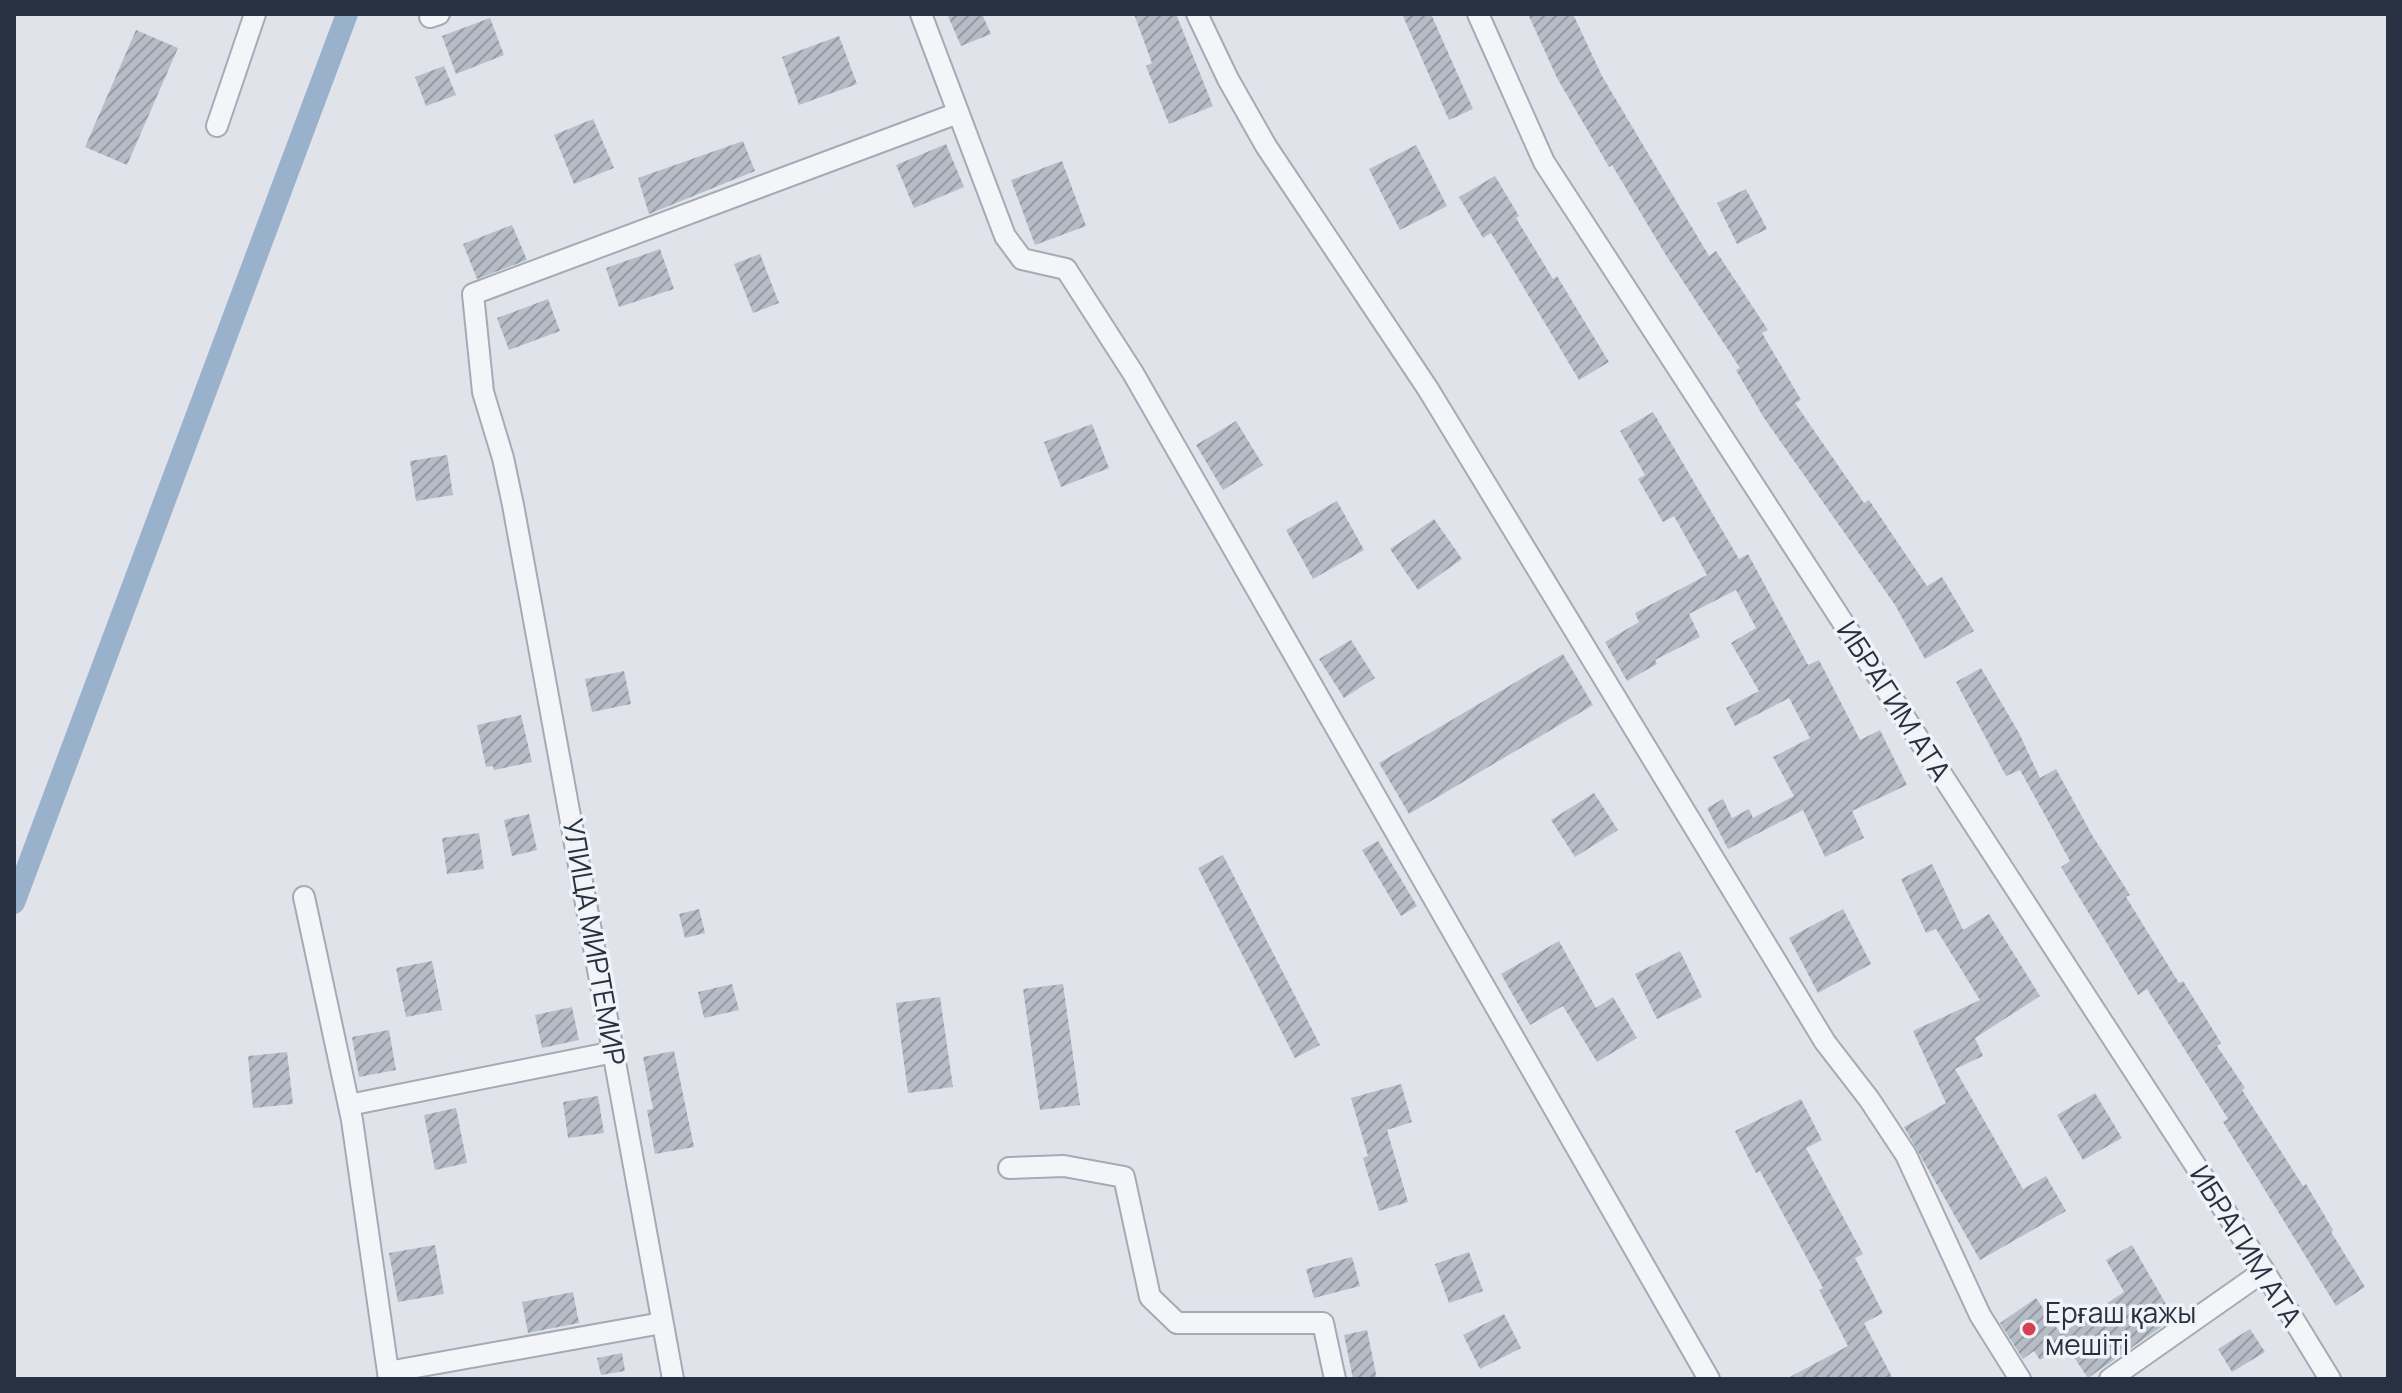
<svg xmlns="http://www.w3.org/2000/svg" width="2402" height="1393" font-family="Manrope,sans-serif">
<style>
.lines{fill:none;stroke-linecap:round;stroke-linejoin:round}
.canal{stroke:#9ab1cb;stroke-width:22}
.building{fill:url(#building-hatch)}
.minor-casing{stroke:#a5abb4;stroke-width:24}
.minor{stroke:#f3f5f8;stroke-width:20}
.poi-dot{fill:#d44155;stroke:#f0f3f7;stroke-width:3}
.labels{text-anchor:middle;stroke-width:7;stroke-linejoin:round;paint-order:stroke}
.street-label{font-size:28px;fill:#283142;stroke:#f0f3f7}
.poi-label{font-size:28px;fill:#283142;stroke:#f0f3f7;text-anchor:start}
</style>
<defs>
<pattern id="building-hatch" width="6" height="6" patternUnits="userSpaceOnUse" patternTransform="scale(2)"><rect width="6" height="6" fill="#b7bdc7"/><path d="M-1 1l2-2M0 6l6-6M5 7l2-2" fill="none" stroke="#959aa3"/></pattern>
</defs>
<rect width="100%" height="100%" fill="#e0e4ea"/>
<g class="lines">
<!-- canal -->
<polyline class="canal" points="14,903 347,14"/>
</g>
<!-- building -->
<g class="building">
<polygon points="947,14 982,14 991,34 961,46"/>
<polygon points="1134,14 1176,14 1213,106 1169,124 1146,66 1152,63"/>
<polygon points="1402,14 1431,14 1473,109 1449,120"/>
<polygon points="1528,14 1573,14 1602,76 1709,256 1716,251 1768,330 1762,333 1801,400 1795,403 1864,503 1869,500 1927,586 1942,577 1974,631 1925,659 1895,605 1764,418 1736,370 1740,368 1667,257 1612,165 1609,167 1557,78"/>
<polygon points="490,18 504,55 456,74 442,36"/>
<polygon points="136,30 178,48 127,165 85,147"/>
<polygon points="839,36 857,84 799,105 782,57"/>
<polygon points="444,66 456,95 426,106 415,77"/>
<polygon points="593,119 614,168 574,184 554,135"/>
<polygon points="743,141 755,171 649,214 638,178"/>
<polygon points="946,144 964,187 914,208 896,165"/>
<polygon points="1416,145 1447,206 1400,230 1369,169"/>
<polygon points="1062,161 1086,226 1035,245 1011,180"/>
<polygon points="1495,176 1519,216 1516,218 1553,279 1557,276 1609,362 1579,380 1491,233 1483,238 1459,197"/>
<polygon points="1746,189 1767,229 1737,244 1717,203"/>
<polygon points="512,225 527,260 477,279 463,244"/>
<polygon points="660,249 674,289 619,307 606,268"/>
<polygon points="760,254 779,303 753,313 734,264"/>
<polygon points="548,299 560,331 509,350 497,318"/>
<polygon points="1653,412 1739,559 1748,554 1808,665 1819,660 1860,740 1880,730 1907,785 1852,811 1864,838 1825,857 1803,810 1728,849 1707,808 1723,799 1732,818 1749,809 1753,818 1794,796 1773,757 1810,738 1789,698 1735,726 1726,708 1759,691 1731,643 1756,628 1736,590 1689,614 1700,637 1655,660 1657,664 1627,681 1605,642 1639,622 1635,613 1707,575 1674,516 1663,522 1638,479 1645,475 1620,431"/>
<polygon points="1236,421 1263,465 1223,490 1196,445"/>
<polygon points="1092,424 1109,468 1061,487 1044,442"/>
<polygon points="447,455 453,495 416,501 410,461"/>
<polygon points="1337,501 1364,550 1313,579 1286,530"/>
<polygon points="1434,519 1462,559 1418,590 1390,549"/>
<polygon points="1351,640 1375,678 1344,698 1319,659"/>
<polygon points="1563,654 1593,705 1409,814 1379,763"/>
<polygon points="1981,668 2019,733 2040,778 2056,769 2092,835 2130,895 2126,897 2179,983 2183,981 2221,1043 2217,1046 2245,1088 2242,1090 2303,1186 2306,1184 2333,1230 2331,1232 2365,1287 2336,1306 2223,1122 2228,1119 2147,989 2138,995 2061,867 2070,861 2020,770 2006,776 1956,682"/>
<polygon points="624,671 631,704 592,712 585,679"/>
<polygon points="521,715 532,762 494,770 493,766 486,767 477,725"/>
<polygon points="1594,793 1618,830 1575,857 1551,820"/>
<polygon points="529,814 537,850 512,856 504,820"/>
<polygon points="479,833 484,869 447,874 442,838"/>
<polygon points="1378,841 1417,906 1401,916 1362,850"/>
<polygon points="1223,855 1320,1045 1295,1058 1198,868"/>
<polygon points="1932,864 1963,930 1989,914 2040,996 1975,1038 1983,1056 1955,1069 2023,1189 2046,1176 2066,1211 1980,1260 1904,1127 1946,1103 1913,1031 1980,1000 1936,929 1926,933 1901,879"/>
<polygon points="699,909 705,933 685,938 679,914"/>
<polygon points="1843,909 1871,964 1818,993 1789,938"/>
<polygon points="1559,941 1596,1008 1613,997 1637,1038 1597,1062 1563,1006 1530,1025 1501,974"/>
<polygon points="1680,951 1702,997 1657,1019 1635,974"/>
<polygon points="432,961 442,1010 406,1017 396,968"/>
<polygon points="732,984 739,1010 704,1018 698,992"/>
<polygon points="1063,984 1080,1105 1040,1110 1023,989"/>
<polygon points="940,997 953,1087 908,1093 896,1003"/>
<polygon points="572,1007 579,1040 542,1048 535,1015"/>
<polygon points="389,1030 396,1070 359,1077 352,1037"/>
<polygon points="674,1051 694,1147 655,1154 647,1110 653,1109 643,1057"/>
<polygon points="287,1052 293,1104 253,1108 248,1056"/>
<polygon points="1401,1084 1412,1122 1387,1130 1408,1202 1379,1211 1363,1158 1368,1156 1351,1098"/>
<polygon points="2095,1093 2122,1138 2083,1160 2057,1115"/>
<polygon points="598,1096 604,1133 568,1138 563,1102"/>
<polygon points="1801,1099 1822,1140 1806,1148 1863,1254 1855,1258 1883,1313 1864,1323 1893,1379 1786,1379 1848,1346 1819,1290 1823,1288 1760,1171 1756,1173 1735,1131"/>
<polygon points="456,1108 467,1163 435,1170 424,1115"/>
<polygon points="435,1245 444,1294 398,1302 389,1253"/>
<polygon points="2132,1245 2174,1318 2088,1378 2065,1344 2040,1360 2034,1351 2023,1359 2000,1323 2036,1298 2061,1334 2124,1292 2106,1260"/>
<polygon points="1469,1252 1483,1291 1449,1303 1435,1264"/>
<polygon points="1352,1257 1360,1286 1314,1298 1306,1269"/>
<polygon points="573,1292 579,1323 528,1333 522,1302"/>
<polygon points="1504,1314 1521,1348 1480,1369 1463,1335"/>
<polygon points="2250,1329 2265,1352 2232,1372 2218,1349"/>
<polygon points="1367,1330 1377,1379 1353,1379 1344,1335"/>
<polygon points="622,1353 625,1371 601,1375 597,1358"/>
</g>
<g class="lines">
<!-- minor casing -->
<g class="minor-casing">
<g id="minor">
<polyline points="921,14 1005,236 1022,259 1066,269 1133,373 1709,1379"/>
<polyline points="1197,14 1228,79 1266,146 1428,389 1825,1042 1869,1099 1906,1155 1980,1315 2020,1379"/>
<polyline points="1478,14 1544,162 2264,1271 2330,1379"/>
<polyline points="430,17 439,14"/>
<polyline points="217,126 255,14"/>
<polyline points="304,897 352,1120 389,1379"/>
<polyline points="349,1105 614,1052"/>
<polyline points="1009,1168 1064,1166 1124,1177 1150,1297 1177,1323 1323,1323 1335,1379"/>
<polyline points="388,1372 662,1323"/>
<polyline points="673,1379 513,505 503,458 483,392 473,294 958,113"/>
<polyline points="2110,1379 2264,1271"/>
</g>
</g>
<!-- minor -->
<use href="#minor" class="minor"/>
</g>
<!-- markers -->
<circle class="poi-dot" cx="2029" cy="1329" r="8"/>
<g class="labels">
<!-- street labels -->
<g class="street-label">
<text transform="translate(1894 701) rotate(57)" y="10">ИБРАГИМ АТА</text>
<text transform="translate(594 942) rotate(80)" y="10">УЛИЦА МИРТЕМИР</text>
<text transform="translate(2246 1246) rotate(58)" y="10">ИБРАГИМ АТА</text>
</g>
<!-- poi labels -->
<g class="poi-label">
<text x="2045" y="1323">Ерғаш қажы<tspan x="2045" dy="32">мешіті</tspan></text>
</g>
</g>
<!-- border -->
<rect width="2402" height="1393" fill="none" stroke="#283142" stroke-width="32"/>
</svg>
